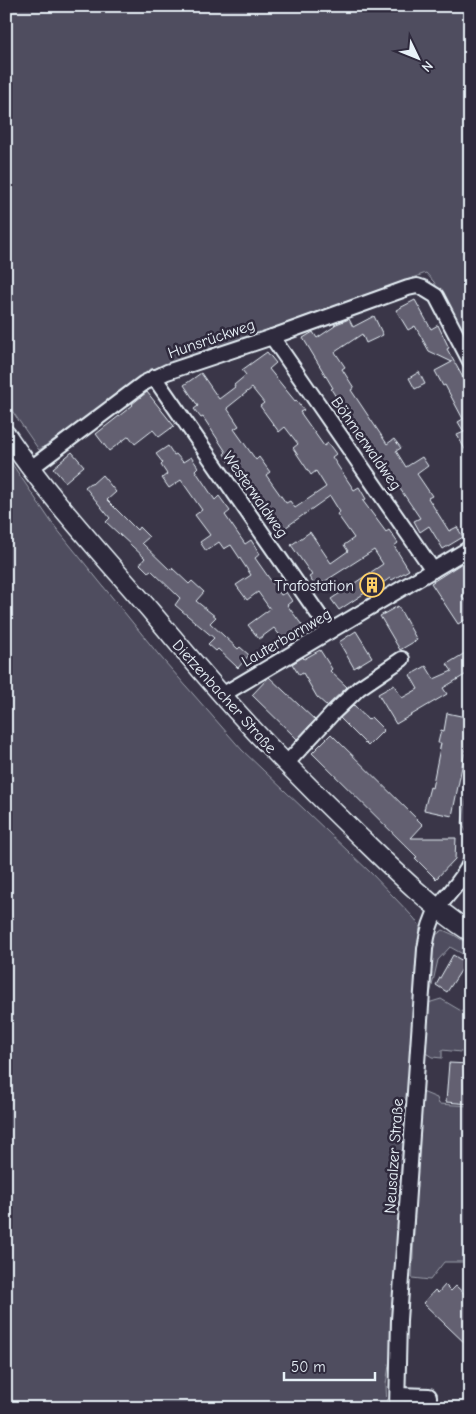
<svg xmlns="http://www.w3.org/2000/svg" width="476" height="1414" font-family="'Comic Neue',sans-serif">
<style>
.green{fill:#504e5f;stroke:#9ca0ac}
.building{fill:#636171;stroke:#e8f1f8;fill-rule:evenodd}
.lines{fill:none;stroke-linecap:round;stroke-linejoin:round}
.minor-casing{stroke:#e8f1f8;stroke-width:18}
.major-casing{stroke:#e8f1f8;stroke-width:21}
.minor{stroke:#2f2a3d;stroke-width:14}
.major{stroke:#2f2a3d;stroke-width:18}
.labels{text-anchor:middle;stroke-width:5;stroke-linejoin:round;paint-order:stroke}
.street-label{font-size:16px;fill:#e8f1f8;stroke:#2f2a3d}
.poi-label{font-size:16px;fill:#e8f1f8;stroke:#2f2a3d;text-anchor:end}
</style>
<rect width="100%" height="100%" fill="#3a3648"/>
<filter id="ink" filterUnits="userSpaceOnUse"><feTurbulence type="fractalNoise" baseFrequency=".02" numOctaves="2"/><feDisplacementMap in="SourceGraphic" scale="10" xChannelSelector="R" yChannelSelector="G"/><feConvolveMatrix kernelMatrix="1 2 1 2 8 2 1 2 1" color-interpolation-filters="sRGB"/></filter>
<g filter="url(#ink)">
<!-- green -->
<g class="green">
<polygon points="6,6 470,6 470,349 434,282 426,273 167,366 149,374 39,450 6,402"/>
<polygon points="6,455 52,523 158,654 242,750 371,873 414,918 420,926 396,1257 391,1353 386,1384 387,1408 6,1408"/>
<polygon points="470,779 470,839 462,823"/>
<polygon points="443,930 454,935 470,945 470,958 450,947 438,960 428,1003 441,999 468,1015 470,1013 470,1053 442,1050 442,1058 432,1057 424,1052 430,952 433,937"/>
<polygon points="420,1091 437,1098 439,1104 470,1106 470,1262 444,1262 430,1280 412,1278"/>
</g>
<!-- building -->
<g class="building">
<polygon points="415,300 431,329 438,325 449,348 447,349 470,390 470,458 457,435 464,432 458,422 463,419 445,385 443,386 435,371 452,362 429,351 415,326 408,330 396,310"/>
<polygon points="374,316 383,335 366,343 362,334 335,352 345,367 342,369 354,388 351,390 387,444 394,439 401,448 396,451 406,467 422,457 428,466 417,474 432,496 428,498 449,531 457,527 463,537 443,549 429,526 420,532 414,521 420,518 396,483 393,485 387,476 390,474 367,441 364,444 349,422 342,412 345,411 331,389 333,388 303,338 313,332 317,338 335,326 334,325 349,319 353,327"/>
<path d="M267,352L276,363L269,369L295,401L296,400L304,410L300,412L324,446L328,443L336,454L332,457L354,490L359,487L366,499L363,501L386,532L389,530L398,543L394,546L409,570L392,580L390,578L373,590L371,589L339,610L331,599L383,564L374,550L316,587L309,577L312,575L291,545L310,532L331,563L348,551L344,545L354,538L337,514L340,512L330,496L282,530L262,502L260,504L254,495L258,492L234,460L230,463L224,454L226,452L203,417L201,418L194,409L198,406L184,385L201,373L219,399L235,387L234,385L246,375L242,370ZM252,388L264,403L260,406L279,432L285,427L298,444L293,448L311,475L316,471L326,487L295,508L290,501L286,503L266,475L270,472L259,457L256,460L234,429L239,426L227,408Z"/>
<polygon points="419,372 425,384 415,389 409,378"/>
<polygon points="147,392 174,426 159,437 153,430 135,444 129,436 109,451 96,434 133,405 132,404"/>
<polygon points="168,446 174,455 176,454 183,462 191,457 198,467 195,470 215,500 219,496 230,511 225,515 245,544 251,540 260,554 255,558 281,595 286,592 292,601 287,605 305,629 286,643 274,628 259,639 248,625 270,609 258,592 247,600 236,585 251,575 231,545 224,549 219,542 206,551 200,542 210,535 195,515 202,510 181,480 169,488 162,478 167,474 161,465 163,463 156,454"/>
<polygon points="72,452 84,466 65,482 53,468"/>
<polygon points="102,475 116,492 107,500 137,530 139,527 149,537 142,543 170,570 172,568 189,584 192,581 204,592 196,601 216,617 210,623 238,649 240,647 249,655 238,668 218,649 216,651 208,644 214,638 175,605 180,598 151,570 148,572 140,564 145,558 106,522 110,518 85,487 90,483 92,484"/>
<polygon points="470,558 470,591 462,596 470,607 470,617 458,624 431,583"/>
<polygon points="398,606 417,640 400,650 380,616"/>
<polygon points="356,631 372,657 354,668 339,642"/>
<polygon points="320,650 332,669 330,671 347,687 327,706 317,697 303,673 299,675 292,664 303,657 304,659"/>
<polygon points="470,650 470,672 443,688 447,694 396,724 378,694 394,685 402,698 418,689 410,675 426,666 434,679 452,671 447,664"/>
<polygon points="269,677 315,720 297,739 252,695"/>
<polygon points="354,705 368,720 371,717 384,730 368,746 340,718"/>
<polygon points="447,713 470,718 470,727 452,816 424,810 430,787 432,788 441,743 438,743 441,730 444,731"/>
<polygon points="331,734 423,825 411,838 456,838 455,859 436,879 415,858 417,857 312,753"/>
<polygon points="453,955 466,963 447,992 436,985"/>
<polygon points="449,1063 470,1064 470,1104 446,1102"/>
<polygon points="445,1285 451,1291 456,1286 470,1299 470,1348 423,1303 435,1290 438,1293"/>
</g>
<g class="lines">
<!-- minor casing -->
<g class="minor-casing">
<g id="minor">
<polyline points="272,337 433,570"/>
<polyline points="154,377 330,631"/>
<polyline points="31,468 144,383 167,372 272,337 408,288 417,286 423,288 436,296 470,361"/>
<polyline points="222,695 470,548"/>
<polyline points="286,764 333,713 359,688 402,659"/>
<polyline points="398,1395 429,1396 429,1408"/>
<path d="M397,1408L399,1320L425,949C427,935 431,919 438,908C449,892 463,880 470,863"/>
</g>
</g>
<!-- major casing -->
<g class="major-casing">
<path id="major" d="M6,434C48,496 100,552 149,609C188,655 226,702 268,745C298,776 328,806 359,836C394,870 429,905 470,932"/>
</g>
<!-- minor -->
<use href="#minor" class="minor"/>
<!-- major -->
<use href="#major" class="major"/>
</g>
</g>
<!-- icons -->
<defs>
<g id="building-ring" transform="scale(1.25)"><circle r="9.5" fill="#2f2a3d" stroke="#ffd166" stroke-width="1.5"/><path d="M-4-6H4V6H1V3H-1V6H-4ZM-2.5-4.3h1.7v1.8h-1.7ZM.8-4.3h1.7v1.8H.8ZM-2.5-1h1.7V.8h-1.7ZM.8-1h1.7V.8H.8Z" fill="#ffd166"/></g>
</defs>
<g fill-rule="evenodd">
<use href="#building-ring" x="372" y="585"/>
</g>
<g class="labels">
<!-- street labels -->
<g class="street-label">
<text transform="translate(211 338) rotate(-19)" y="6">Hunsrückweg</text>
<text transform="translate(367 443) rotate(55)" y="6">Böhmerwaldweg</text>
<text transform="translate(256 494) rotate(55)" y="6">Westerwaldweg</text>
<text transform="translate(286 637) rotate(-30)" y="6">Lauterbornweg</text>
<text transform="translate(225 696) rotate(48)" y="6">Dietzenbacher Straße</text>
<text transform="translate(393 1156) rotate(-86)" y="6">Neusalzer Straße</text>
</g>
<!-- poi labels -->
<g class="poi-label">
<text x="354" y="591">Trafostation</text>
</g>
</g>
<!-- margin -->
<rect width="476" height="1414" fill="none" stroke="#2f2a3d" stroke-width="25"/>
<rect x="12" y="12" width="451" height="1389" fill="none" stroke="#e8f1f8" stroke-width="2" filter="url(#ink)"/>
<!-- north arrow -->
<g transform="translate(418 58) rotate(133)" stroke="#2f2a3d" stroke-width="4" paint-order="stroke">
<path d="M0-4L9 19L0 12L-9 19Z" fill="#e8f1f8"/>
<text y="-8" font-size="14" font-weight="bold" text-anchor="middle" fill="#e8f1f8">N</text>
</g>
<!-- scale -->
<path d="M284 1372v8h91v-8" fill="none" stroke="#e8f1f8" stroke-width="2.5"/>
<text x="291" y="1372" font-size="15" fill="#e8f1f8" stroke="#2f2a3d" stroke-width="4" paint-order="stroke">50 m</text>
</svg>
